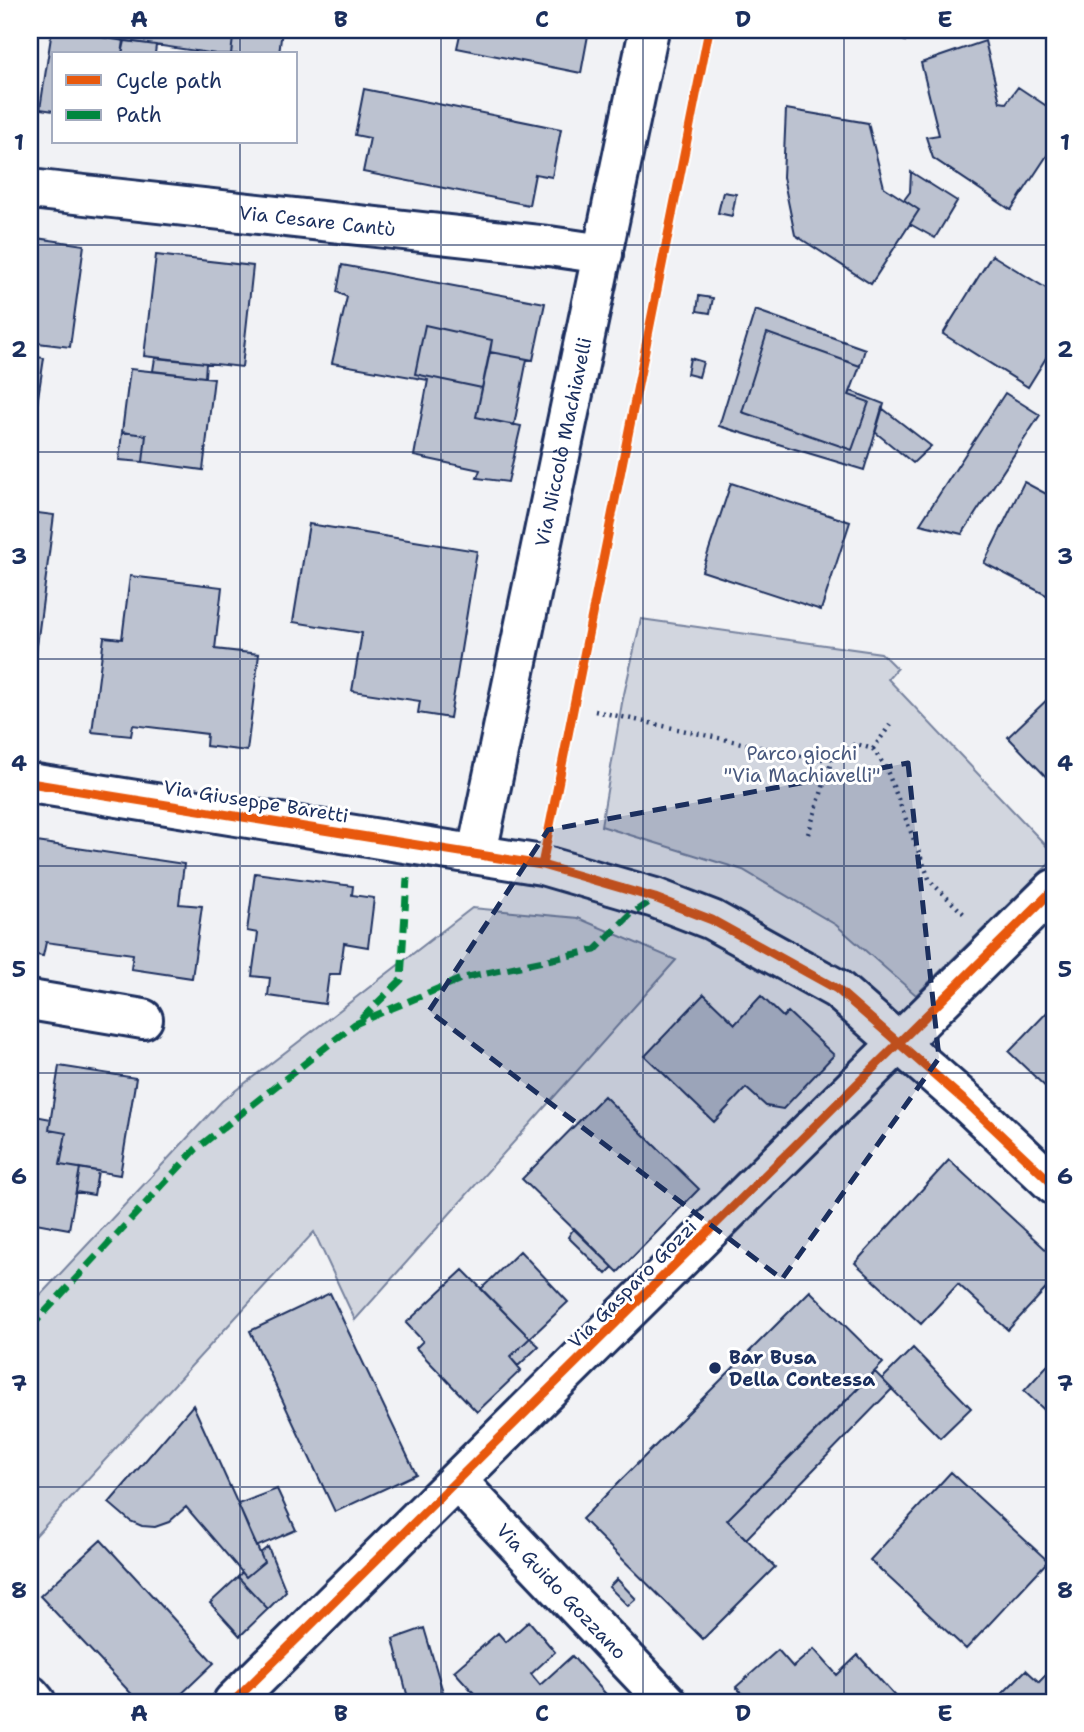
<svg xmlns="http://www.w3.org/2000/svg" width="1084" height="1732" font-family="'Shantell Sans',sans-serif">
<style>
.green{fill:#d2d6df;stroke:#76829e;stroke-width:2}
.building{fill:#bcc2d0;stroke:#1b2f5e;stroke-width:2}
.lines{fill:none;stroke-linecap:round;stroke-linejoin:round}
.minor-casing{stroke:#1b2f5e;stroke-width:44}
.path{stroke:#1b2f5e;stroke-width:4.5;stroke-dasharray:2 5;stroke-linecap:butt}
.minor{stroke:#fff;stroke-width:38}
.quiet{stroke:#00873e;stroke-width:7;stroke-dasharray:14 7;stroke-linecap:butt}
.cycleway-casing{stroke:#fff;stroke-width:13}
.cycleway{stroke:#e8590c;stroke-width:9}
.marked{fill:#1b2f5e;fill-opacity:0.2;stroke:#1b2f5e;stroke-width:5;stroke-dasharray:14 9;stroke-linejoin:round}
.grid{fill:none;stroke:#1b2f5e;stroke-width:2;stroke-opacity:0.55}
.poi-dot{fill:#1b2f5e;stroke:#fff;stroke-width:2.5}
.labels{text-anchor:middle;stroke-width:6;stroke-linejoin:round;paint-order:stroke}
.street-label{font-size:19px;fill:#1b2f5e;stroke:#fff}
.park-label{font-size:19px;fill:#49597e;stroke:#fff}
.poi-label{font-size:19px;font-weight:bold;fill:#1b2f5e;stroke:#fff;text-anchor:start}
.neatline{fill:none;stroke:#1b2f5e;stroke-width:2.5}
.grid-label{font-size:23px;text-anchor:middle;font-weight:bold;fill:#1b2f5e}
</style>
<rect width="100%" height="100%" fill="#f1f2f5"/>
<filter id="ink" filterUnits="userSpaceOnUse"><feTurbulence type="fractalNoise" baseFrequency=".0143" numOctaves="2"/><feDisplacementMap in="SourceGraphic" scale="14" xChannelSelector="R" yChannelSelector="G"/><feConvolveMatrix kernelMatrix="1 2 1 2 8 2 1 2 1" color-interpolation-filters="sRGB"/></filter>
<g filter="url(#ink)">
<path class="green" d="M641,619L881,653L897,669L888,679L1054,854V859L916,995L836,925L743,870L601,826L622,703Z
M472,908L578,918L676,960L355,1320L314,1232L30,1542V1306L222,1101Z"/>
<path class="building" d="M52,30H102L101,37L124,41L122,54H54V111L40,109Z
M102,30H234L231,54H216L101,37Z
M234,30H282L279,54H231Z
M461,30H589L581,73L457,48Z
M886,30H911L905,41Z
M125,41L156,45L155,54H122Z
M985,41L1000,102L1006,103L1018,87L1054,111V145L1011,210L933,158L926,137L939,135L921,63Z
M364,89L561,129L552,177L535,174L529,205L363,172L370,138L355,135Z
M786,109L868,123L884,187L919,210L871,284L795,235L783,177Z
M911,172L957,201L935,238L910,224L919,210L904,200L910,192Z
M723,192L736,194L732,216L718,213Z
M30,237L84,245L70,347L30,342Z
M156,255L253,266L242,367L144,356Z
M992,255L1054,293V345L1028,387L943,334Z
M342,265L545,303L533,360L490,352L492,340L425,325L415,374L482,388L476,417L521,426L508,482L477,478L480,470L414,456L428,380L332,363L347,297L337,292Z
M699,296L713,298L710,313L697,311Z
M755,310L865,349L860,366L767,333L742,412L852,450L869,402L849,395L851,391L884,404L864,470L719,426Z
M425,325L492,340L482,388L415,374Z
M767,333L860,366L849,395L869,402L852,450L742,412Z
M490,352L527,359L514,425L476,417Z
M30,356L44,358L30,450Z
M155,358L206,363L205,377L153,371Z
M690,358L703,362L699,377L687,374Z
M130,369L214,378L203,470L143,462L146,435L122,432Z
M1005,393L1040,415L962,534L920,524Z
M882,408L931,446L913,463L875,432Z
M122,432L146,435L143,462L119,460Z
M1024,482L1054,498V599L984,563Z
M731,483L850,522L821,610L702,571Z
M30,512L54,515L30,699Z
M309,524L477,551L450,718L418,713L420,701L352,691L362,633L293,622Z
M130,576L222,587L215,649L259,654L247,751L206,746L207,734L133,725L131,736L92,732L104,637L122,639Z
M1054,693V785L1008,737Z
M30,841L184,864L179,904L202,906L192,978L131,969L133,954L46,942L43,956L30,954Z
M255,873L353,886L352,895L374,898L368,947L344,943L340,974H329L325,1004L268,996L270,978L252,976L258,933L247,931Z
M704,994L735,1024L761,996L783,1017L788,1012L834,1055L783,1109L766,1106L746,1088L714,1122L645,1056Z
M1054,1005V1095L1009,1052Z
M59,1066L136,1078L120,1175L60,1165L66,1133L49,1130Z
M604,1096L699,1189L618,1272L522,1179Z
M30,1115L51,1119L49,1130L66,1133L60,1165L80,1168L69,1229L30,1222Z
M949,1160L1054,1257V1280L1008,1330L958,1284L921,1324L855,1263Z
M80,1168L98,1171L94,1195L76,1192Z
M574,1228L613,1267L606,1274L568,1237Z
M520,1251L568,1302L530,1338L481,1289Z
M463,1270L530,1338L510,1357L521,1370L477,1412L416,1348L423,1341L406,1323Z
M810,1291L883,1363L727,1520L775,1567L703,1639L582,1519Z
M330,1293L416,1474L335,1512L250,1331Z
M530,1338L539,1346L518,1366L510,1357Z
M913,1348L971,1408L940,1438L882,1379Z
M1054,1358V1419L1024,1391Z
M875,1372L892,1389L746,1539L727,1520Z
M193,1405L264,1562L246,1577L186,1507L169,1522L155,1527L142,1526L130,1521L109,1503Z
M951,1472L1048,1561L966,1649L870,1560Z
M277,1489L296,1530L256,1547L238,1504Z
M101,1540L214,1663L173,1702H139L40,1596Z
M268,1547L286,1591L268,1609L238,1577L242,1572L246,1577L264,1562L260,1553Z
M238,1577L268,1609L240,1636L210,1603Z
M617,1579L636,1599L628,1606L609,1587Z
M529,1621L555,1652L531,1674L540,1685L572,1656L613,1702H482L454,1671L498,1633L506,1642Z
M424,1628L446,1702H409L393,1639Z
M814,1649L837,1675L858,1655L900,1702H750L736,1687L778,1650L793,1667Z
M1054,1666V1702H994L1026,1670L1039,1682Z"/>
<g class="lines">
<defs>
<g id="minor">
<path id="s1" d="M30,189L549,246L603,254"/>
<path d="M30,783L542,865L655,898L712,920L837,989L966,1102L1054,1185"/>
<path id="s2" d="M477,853L649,30"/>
<path d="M30,1000L143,1019"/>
<path id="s3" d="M457,1481L667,1702"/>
<path d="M30,1695L36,1702"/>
<path d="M233,1702L1054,889"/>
</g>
</defs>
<use href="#minor" class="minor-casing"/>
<path class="path" d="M595,711L819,760L856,744L873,749L886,768L930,881L965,915
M873,749L890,725
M808,834L833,756"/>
<use href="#minor" class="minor"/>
<path class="quiet" d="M361,1019L401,980L407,878
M30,1328L196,1149L355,1024L463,978L595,950L630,915L655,898"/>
<defs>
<path id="cycleway" d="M30,783L542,865L655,898L712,920L837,989L966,1102L1054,1185
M542,865L709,30
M233,1702L1054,889"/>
</defs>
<use href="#cycleway" class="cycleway-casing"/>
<use href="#cycleway" class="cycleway"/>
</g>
</g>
<path class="marked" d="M908,763L939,1058L782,1279L429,1011L548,830Z"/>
<path class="grid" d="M240,30V54M441,30V1702M643,30V1702M844,30V1702M240,142V1702M30,245H1054M30,452H1054M30,659H1054M30,866H1054M30,1073H1054M30,1280H1054M30,1487H1054"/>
<circle class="poi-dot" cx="715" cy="1368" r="7"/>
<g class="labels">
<g class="street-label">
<text dy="7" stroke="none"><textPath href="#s1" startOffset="289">Via Cesare Cantù</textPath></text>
<text dy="7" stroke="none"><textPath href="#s2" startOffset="420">Via Niccolò Machiavelli</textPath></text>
<text transform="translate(256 801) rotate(9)" y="7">Via Giuseppe Baretti</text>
<text transform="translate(632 1284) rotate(-45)" y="7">Via Gasparo Gozzi</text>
<text dy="7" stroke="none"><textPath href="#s3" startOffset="152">Via Guido Gozzano</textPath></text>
</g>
<g class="park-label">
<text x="802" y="760">Parco giochi<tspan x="802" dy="22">"Via Machiavelli"</tspan></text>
</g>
<g class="poi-label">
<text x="729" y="1364">Bar Busa<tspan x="729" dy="22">Della Contessa</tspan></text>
</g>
</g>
<rect width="1084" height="1732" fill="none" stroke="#fff" stroke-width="77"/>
<rect x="52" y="52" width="245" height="91" fill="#ffffff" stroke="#a4acbf" stroke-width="2"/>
<rect x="66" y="75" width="35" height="10" fill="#e8590c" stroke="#a4acbf" stroke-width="2"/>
<text x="116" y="88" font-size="21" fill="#1b2f5e">Cycle path</text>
<rect x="66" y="110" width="35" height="10" fill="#00873e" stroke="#a4acbf" stroke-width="2"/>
<text x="116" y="122" font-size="21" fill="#1b2f5e">Path</text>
<rect x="38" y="38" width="1008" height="1656" class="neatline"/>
<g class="grid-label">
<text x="139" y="27">A</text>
<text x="341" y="27">B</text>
<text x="542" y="27">C</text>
<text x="743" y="27">D</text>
<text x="945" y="27">E</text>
<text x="19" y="150">1</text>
<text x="1065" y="150">1</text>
<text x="19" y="357">2</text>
<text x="1065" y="357">2</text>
<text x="19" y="564">3</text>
<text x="1065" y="564">3</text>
<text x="19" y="771">4</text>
<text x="1065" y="771">4</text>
<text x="19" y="977">5</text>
<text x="1065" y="977">5</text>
<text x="19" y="1184">6</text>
<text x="1065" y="1184">6</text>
<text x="19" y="1391">7</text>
<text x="1065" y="1391">7</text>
<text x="19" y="1598">8</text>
<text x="1065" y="1598">8</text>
<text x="139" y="1721">A</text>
<text x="341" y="1721">B</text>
<text x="542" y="1721">C</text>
<text x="743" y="1721">D</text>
<text x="945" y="1721">E</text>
</g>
</svg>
